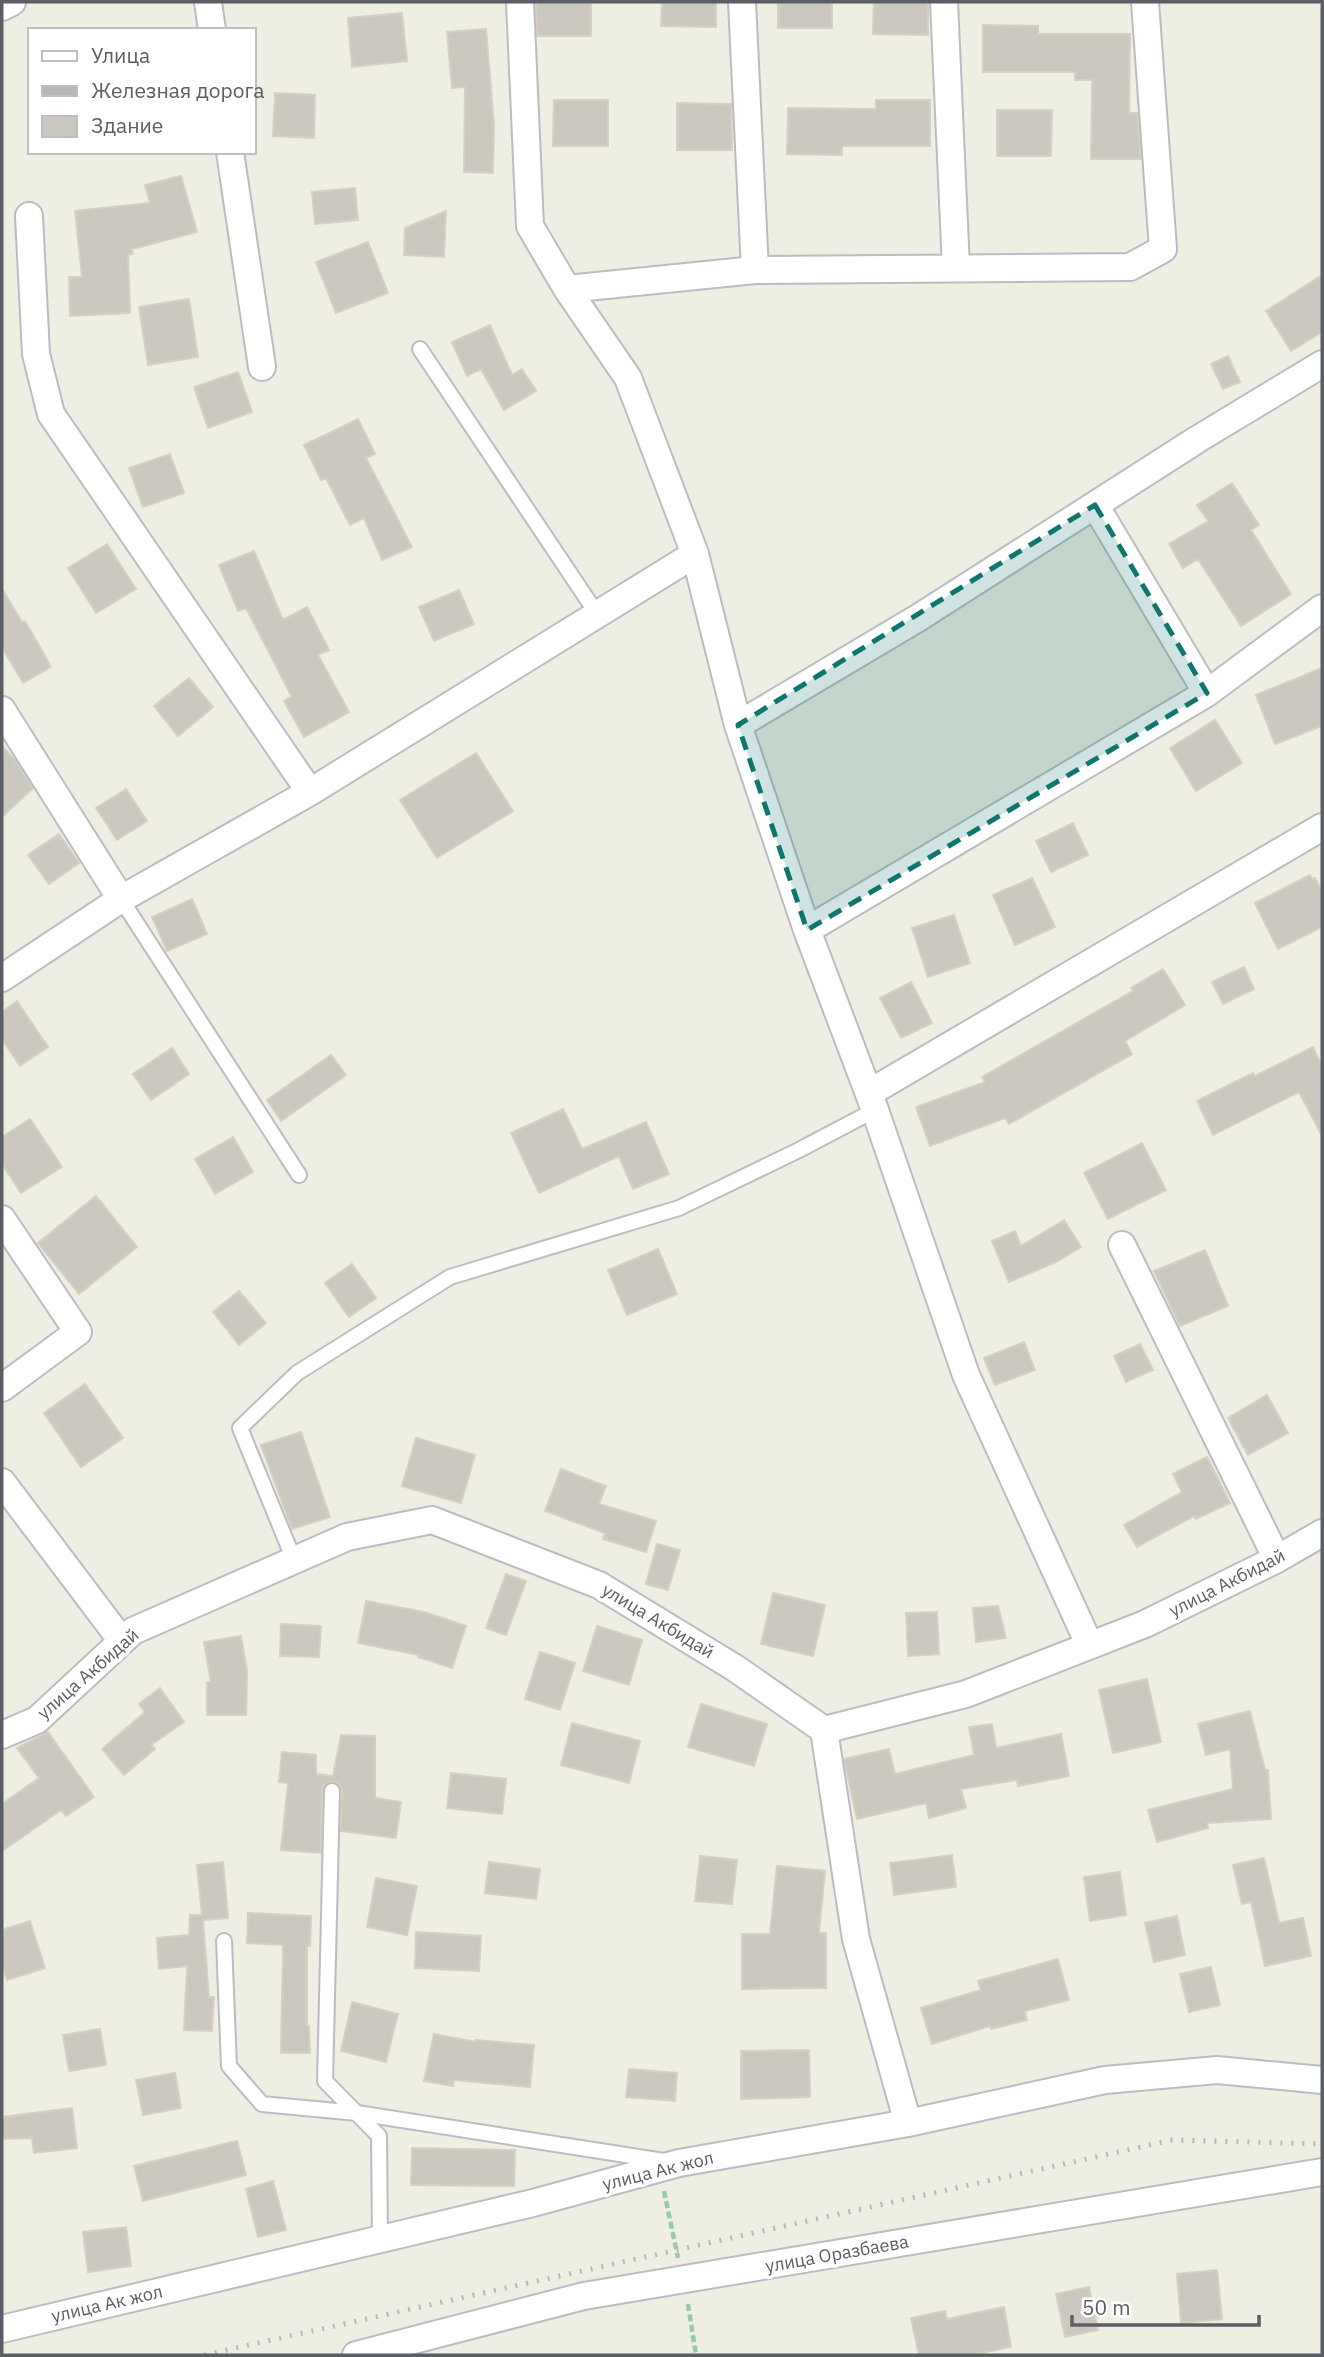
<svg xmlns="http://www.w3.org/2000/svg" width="1324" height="2357" font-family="'IBM Plex Sans',sans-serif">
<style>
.building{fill:#cbc8bf;stroke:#d5d1c0;stroke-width:2}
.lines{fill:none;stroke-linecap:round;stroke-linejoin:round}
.service-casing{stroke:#bbbcc3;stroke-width:18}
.minor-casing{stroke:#bbbcc3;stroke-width:30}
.path{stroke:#95cbab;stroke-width:4.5;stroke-dasharray:7 3.5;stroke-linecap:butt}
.service{stroke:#fff;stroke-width:14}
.minor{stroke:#fff;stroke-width:26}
.rail{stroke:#b7b7b8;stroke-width:5;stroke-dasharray:2 9;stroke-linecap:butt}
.marked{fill:#0f766e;fill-opacity:0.2;stroke:#0f766e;stroke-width:5;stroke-dasharray:14 9;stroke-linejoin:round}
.labels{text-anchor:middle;stroke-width:7;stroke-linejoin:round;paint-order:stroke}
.street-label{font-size:18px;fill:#5b5e65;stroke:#fff}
</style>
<rect width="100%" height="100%" fill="#efeee3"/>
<path class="building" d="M536,2H591V36H537Z
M662,2H716V27L661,26Z
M778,2H832V28H778Z
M874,2H928V35L873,34Z
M402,13L407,61L352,67L348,18Z
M983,25L1038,26V34H1130L1129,113H1137L1141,159H1091L1092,80H1075V72H983Z
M486,29L494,124L493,173L464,172L465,87L452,88L447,32Z
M275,93L315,95L314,138L273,136Z
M554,100H608V146H553Z
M876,100H930V146H842V155L787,154L788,108L876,109Z
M677,103L731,104L732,150H677Z
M997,110H1052L1051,156H997Z
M181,176L197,232L132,249L133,254L128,255L130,313L70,316L69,277H82L75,211L150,203L145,185Z
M355,188L358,220L315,224L312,192Z
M446,211L444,257L404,255L405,228Z
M368,242L388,293L336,313L316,262Z
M1322,275V332L1291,351L1266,311Z
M189,299L198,357L148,365L139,307Z
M490,325L512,375L522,369L536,391L504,410L481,369L467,376L452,342Z
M1228,356L1240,382L1223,389L1211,364Z
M238,372L252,412L208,428L194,387Z
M358,419L375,454L366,458L412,547L382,560L364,518L350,525L326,478L321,480L304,445Z
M170,454L184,493L143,507L129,468Z
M1232,483L1259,525L1251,530L1291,594L1241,626L1198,559L1183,568L1169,544L1208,521L1197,505Z
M107,544L136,589L96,613L68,568Z
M254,551L283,620L307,607L329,650L318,655L349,712L304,737L284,701L292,697L246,608L238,611L219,565Z
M2,589L22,622L25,621L51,667L23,683L2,647Z
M459,590L474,624L434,641L419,607Z
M1322,668V726L1275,744L1256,695Z
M189,678L213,707L178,736L154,706Z
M1215,720L1242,763L1196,791L1170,748Z
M2,746L15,760L33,788L2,817Z
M476,753L513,811L437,858L400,800Z
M126,789L147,821L117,840L96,808Z
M1073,823L1088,855L1051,872L1036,841Z
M59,834L79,863L49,884L28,855Z
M1310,875L1313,879L1315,878L1322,892V927L1278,949L1255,903Z
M1032,878L1055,927L1015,945L993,895Z
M192,899L207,934L167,951L152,917Z
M954,915L970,963L928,977L912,928Z
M1244,967L1254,989L1223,1004L1212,982Z
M1163,969L1185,1005L1125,1041L1132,1054L1009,1124L1005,1118L930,1146L916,1107L985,1082L982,1077L1133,991L1131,988Z
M911,982L932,1023L901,1038L880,998Z
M17,1001L48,1047L20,1066L2,1039V1012Z
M1313,1047L1322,1066V1136L1299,1092L1213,1135L1197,1101L1253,1073L1255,1076Z
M172,1048L189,1074L151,1100L133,1074Z
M331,1055L346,1075L281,1121L267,1100Z
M563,1109L582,1149L646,1122L669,1174L633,1189L619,1156L539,1193L511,1133Z
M30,1119L62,1167L21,1193L2,1164V1137Z
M233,1137L253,1172L215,1194L195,1159Z
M1142,1143L1166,1190L1108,1219L1084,1173Z
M96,1196L137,1247L79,1294L38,1243Z
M1064,1220L1081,1247L1056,1262L1009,1282L992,1241L1015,1231L1021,1246Z
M658,1249L677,1294L627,1315L608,1270Z
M1205,1250L1228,1306L1180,1326L1154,1271Z
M352,1264L376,1298L349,1317L325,1283Z
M239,1291L266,1323L239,1345L213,1312Z
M1024,1342L1035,1370L995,1385L984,1358Z
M1140,1344L1153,1370L1126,1382L1114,1356Z
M85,1384L123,1438L81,1467L44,1413Z
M1267,1395L1288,1433L1248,1455L1228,1418Z
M301,1432L330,1517L292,1529L261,1445Z
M416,1438L475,1455L461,1503L402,1486Z
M1207,1457L1230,1503L1196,1519L1194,1516L1137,1547L1124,1525L1182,1492L1173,1474Z
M561,1469L606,1486L599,1504L656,1521L646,1552L603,1539L605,1533L545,1511Z
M657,1544L680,1550L668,1590L646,1584Z
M506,1574L526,1581L506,1635L486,1628Z
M773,1593L825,1605L813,1656L761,1644Z
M366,1601L424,1612L466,1626L452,1668L418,1657L419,1655L358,1643Z
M998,1606L1006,1638L976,1642L973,1608Z
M937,1612L939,1654L908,1656L906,1613Z
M281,1624L321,1626L319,1657L280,1656Z
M597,1626L642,1640L629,1685L583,1671Z
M241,1636L247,1671L246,1715H207V1682H211L204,1642Z
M540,1652L575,1663L560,1710L525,1699Z
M1147,1679L1161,1742L1113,1753L1099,1690Z
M160,1688L184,1722L151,1745L155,1749L124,1775L102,1749L145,1712L139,1704Z
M701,1704L767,1724L754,1766L688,1747Z
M1250,1711L1265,1770H1268L1271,1819L1207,1823L1208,1828L1157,1842L1148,1810L1233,1789L1230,1749L1206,1755L1198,1724Z
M572,1723L640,1741L629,1783L561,1765Z
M992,1724L996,1748L1061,1734L1069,1776L1018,1786L1017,1780L961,1789L966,1808L929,1818L926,1803L857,1819L844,1759L889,1749L895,1774L974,1755L969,1727Z
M48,1732L94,1797L66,1816L61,1810L2,1851V1804L39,1778L17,1748Z
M341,1735L375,1736V1798L401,1802L396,1838L341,1831L342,1791L338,1783L332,1781L324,1785L322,1791L321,1853L281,1850L288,1783L279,1782L282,1752L316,1755V1774L333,1776Z
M451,1773L506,1779L502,1814L447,1808Z
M952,1855L956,1887L894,1895L890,1863Z
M700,1856L737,1860L732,1904L695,1901Z
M1264,1858L1279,1923L1303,1918L1311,1956L1265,1966L1251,1902L1242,1904L1233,1865Z
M223,1862L228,1918L203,1920L209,1997H214L212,2031L184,2030L187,1966L159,1969L157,1938L189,1935L190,1915H202L197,1865Z
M489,1862L540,1869L536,1899L485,1893Z
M777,1866L825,1871L819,1933H826V1988L742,1989V1934H770Z
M1120,1872L1126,1915L1090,1921L1084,1877Z
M376,1878L417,1886L407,1935L367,1927Z
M248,1913L311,1916L310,1946H307V2026H309L310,2053H281L283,1945L247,1943Z
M1177,1916L1185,1955L1154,1962L1145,1923Z
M30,1921L45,1968L7,1980L2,1965V1930Z
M416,1932L481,1936L479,1971L415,1968Z
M1058,1959L1069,2000L1025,2011L1027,2020L991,2029L990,2026L932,2044L921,2008L981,1990L978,1981Z
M1211,1967L1220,2005L1189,2012L1180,1974Z
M352,2002L398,2014L386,2062L341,2051Z
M100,2029L106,2065L69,2071L63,2035Z
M434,2034L476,2042V2040L534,2045L530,2087L454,2080L453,2086L424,2081Z
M809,2050L810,2097L741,2099V2051Z
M629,2069L677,2073L675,2101L626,2097Z
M175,2073L181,2108L143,2115L136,2080Z
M72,2108L77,2148L34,2153L32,2138L2,2139V2117Z
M237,2141L246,2175L143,2201L134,2166Z
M412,2148L515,2150L514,2186L411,2185Z
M273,2181L286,2230L258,2237L246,2189Z
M126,2227L131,2266L88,2272L83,2232Z
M1217,2270L1222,2319L1181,2323L1177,2274Z
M1089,2287L1098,2330L1065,2337L1056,2294Z
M1004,2307L1011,2347L970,2355H919L911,2318L945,2311L947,2319Z"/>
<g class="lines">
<defs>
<path id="service" d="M420,349L597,614
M121,899L299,1175
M294,1560L240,1428L297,1373L450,1277L679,1208L799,1150L875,1110
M332,1791L325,2081L379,2136L380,2240
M224,1941L229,2066L262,2104L357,2113L664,2161"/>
<path id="minor" d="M208,2L212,30
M520,2L530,226L567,289L628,378L695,554L738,725L807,930L875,1110L966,1375L1089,1644
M742,2L755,270
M944,2L956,268
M2,7L12,2
M230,152L262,367
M29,216L36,354L51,414L310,792
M567,289L755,270L1130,267L1163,249L1145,2
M1207,693L1095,505L1198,439L1322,364
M2,710L121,899
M738,725L918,618L1095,505
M807,930L1207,693L1322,608
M2,978L121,899L310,792L695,554
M869,1093L1322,827
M2,1219L78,1332L2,1388
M1122,1245L1277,1559
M2,1482L122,1641
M824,1730L856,1939L908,2123
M2,1735L37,1720L133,1631L347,1537L432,1520L599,1585L735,1668L824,1730L966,1694L1145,1624L1277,1559L1322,1533
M2,2329L533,2203L679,2163L908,2123L1105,2080L1217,2070L1322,2080
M356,2355L584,2296L1322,2172"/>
</defs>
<use href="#service" class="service-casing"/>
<use href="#minor" class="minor-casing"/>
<path class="path" d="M664,2191L678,2258
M688,2304L696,2355"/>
<use href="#service" class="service"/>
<use href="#minor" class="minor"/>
<path class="rail" d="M204,2355L1172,2140L1322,2144"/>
</g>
<path class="marked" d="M1095,505L1207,693L807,930L738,725Z"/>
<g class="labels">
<g class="street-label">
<text transform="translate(1227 1583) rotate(-27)" y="6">улица Акбидай</text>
<text transform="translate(658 1621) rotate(31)" y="6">улица Акбидай</text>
<text transform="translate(88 1674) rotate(-41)" y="6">улица Акбидай</text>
<text transform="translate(658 2171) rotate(-14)" y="6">улица Ак жол</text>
<text transform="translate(837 2254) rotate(-10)" y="6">улица Оразбаева</text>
<text transform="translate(107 2304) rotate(-13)" y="6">улица Ак жол</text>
</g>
</g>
<rect width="1324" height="2357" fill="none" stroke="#5b5e65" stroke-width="7"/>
<rect x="28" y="28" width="228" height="126" fill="#ffffff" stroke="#bdbfc1" stroke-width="2"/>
<rect x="42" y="51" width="35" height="10" fill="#ffffff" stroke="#bdbfc1" stroke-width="2"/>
<text x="91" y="63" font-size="21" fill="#5b5e65">Улица</text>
<rect x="42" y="86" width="35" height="10" fill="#b7b7b8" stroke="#bdbfc1" stroke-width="2"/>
<text x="91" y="98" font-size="21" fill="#5b5e65">Железная дорога</text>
<rect x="42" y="116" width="35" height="21" fill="#cbc8bf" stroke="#bdbfc1" stroke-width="2"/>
<text x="91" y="133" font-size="21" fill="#5b5e65">Здание</text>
<path d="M1072 2315v10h187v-10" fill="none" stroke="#5b5e65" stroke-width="3.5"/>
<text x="1082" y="2315" font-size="21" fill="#5b5e65" stroke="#ffffff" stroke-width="5" paint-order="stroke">50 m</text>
</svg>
